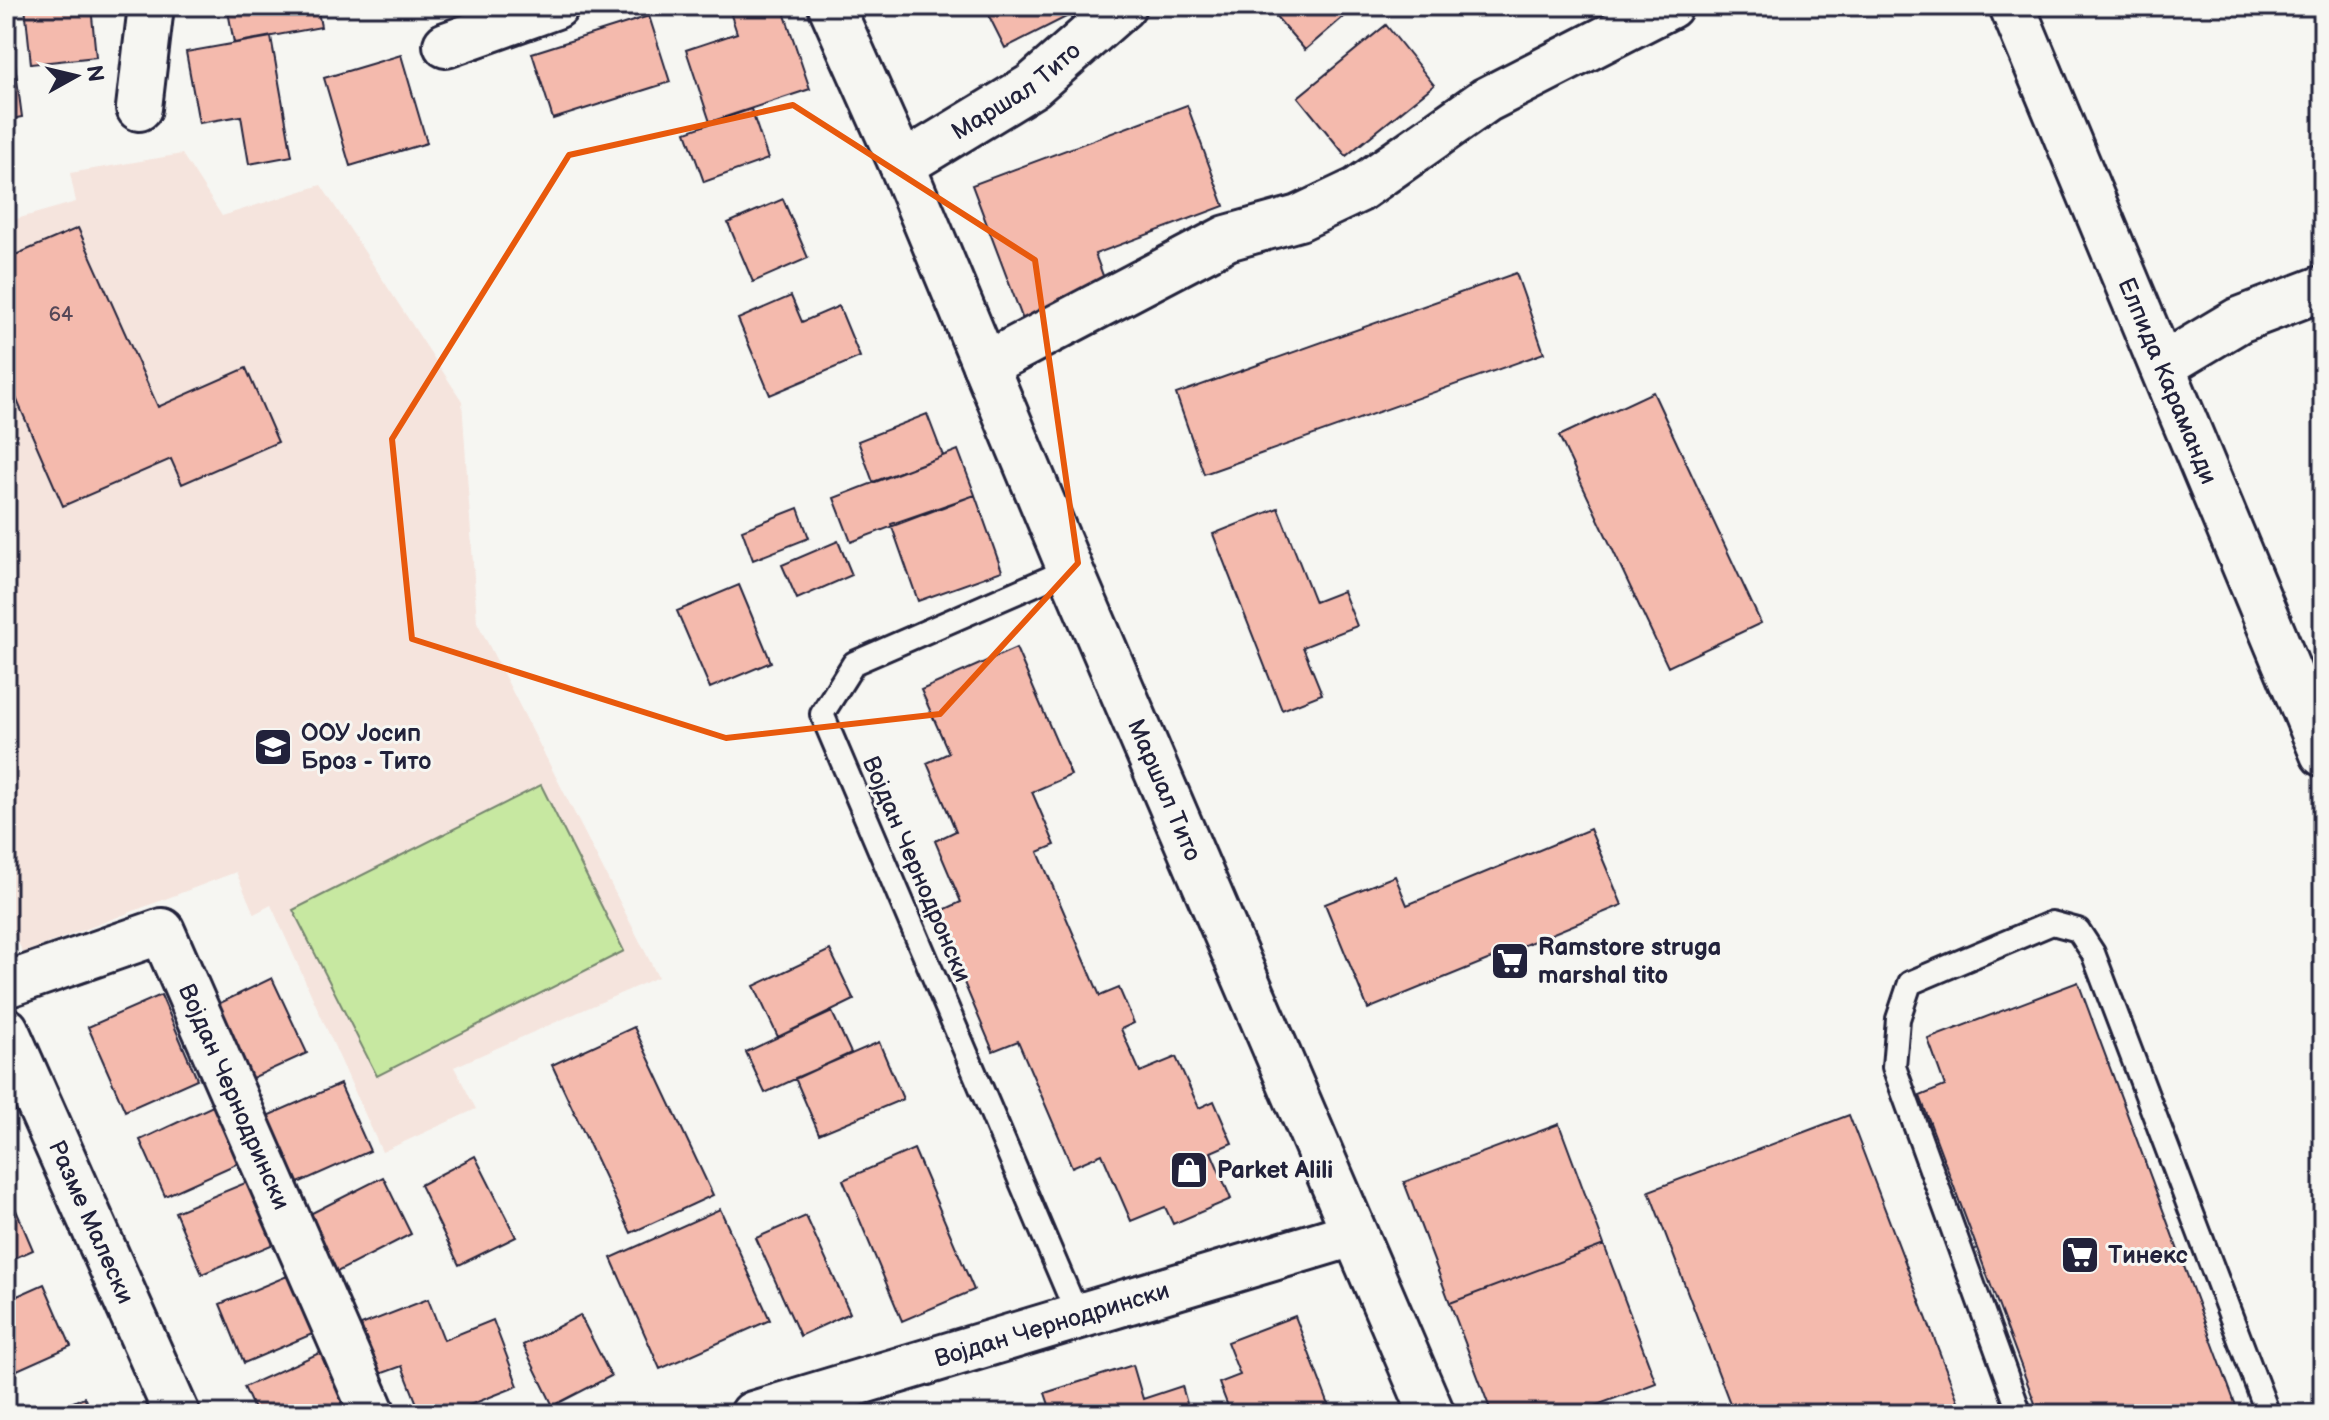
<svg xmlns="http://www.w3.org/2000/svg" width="2329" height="1420" font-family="'Balsamiq Sans',sans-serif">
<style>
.built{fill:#f5e4dd}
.green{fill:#c7e8a1;stroke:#74856e;stroke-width:2}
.building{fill:#f4baad;stroke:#22223b;stroke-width:2}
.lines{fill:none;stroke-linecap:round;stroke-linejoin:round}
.lane-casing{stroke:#22223b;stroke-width:28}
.street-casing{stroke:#22223b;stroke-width:50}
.secondary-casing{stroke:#22223b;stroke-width:50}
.lane{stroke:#f6f6f2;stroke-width:22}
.street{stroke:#f6f6f2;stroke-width:44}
.secondary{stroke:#f6f6f2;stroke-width:44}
.marked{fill:none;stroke:#e8590c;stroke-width:6;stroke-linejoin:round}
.labels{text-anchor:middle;stroke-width:6;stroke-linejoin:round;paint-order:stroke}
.number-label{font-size:20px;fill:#564858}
.street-label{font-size:24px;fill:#22223b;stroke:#f6f6f2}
.poi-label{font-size:24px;font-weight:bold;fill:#22223b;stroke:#f6f6f2;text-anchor:start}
</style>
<rect width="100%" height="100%" fill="#f6f6f2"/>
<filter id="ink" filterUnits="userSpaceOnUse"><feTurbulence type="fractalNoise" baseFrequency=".0125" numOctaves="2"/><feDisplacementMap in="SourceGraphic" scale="16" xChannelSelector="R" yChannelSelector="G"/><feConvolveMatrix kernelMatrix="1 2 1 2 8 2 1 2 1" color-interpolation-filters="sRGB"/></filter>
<g filter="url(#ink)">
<path class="built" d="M182,154L222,216L321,185L462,401L477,622L658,977L454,1067L476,1109L382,1152L271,905L254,914L236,872L23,953L6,916V222L76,202L70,173Z"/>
<path class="green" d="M541,785L624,951L377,1076L293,910Z"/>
<path class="building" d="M25,6H91L96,57L31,64Z
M227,6H317L321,27L234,43Z
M728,6H782L810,89L710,122L686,50L737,33Z
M984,6H1081L1082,9L1005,48Z
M1267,6H1356L1305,50Z
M649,16L670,82L553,119L532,53Z
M1386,25L1434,85L1346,156L1298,97Z
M11,34L22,117L6,120V35Z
M271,37L292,156L249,164L241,116L199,123L186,52Z
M401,55L427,143L350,166L324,78Z
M1187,105L1224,206L1095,254L1108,289L1023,320L972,185Z
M751,109L768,159L704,182L686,132Z
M783,199L808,258L753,282L728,223Z
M78,228L158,407L246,368L278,442L182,484L171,459L63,506L6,375V259Z
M1516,273L1544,353L1204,474L1176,394Z
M791,296L802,322L839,306L860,357L770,395L738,319Z
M1653,392L1761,623L1668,667L1559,436Z
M927,414L943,456L873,482L858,441Z
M958,450L975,495L851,542L834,498Z
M975,495L1002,571L918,601L891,524Z
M798,508L809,538L753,560L742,530Z
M1278,508L1315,602L1343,591L1357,626L1303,647L1322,694L1282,710L1213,534Z
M838,541L852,575L797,599L782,565Z
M739,585L771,662L710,688L677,611Z
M1016,648L1071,775L1032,792L1055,845L1038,852L1100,996L1119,988L1134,1023L1121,1029L1140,1072L1176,1057L1199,1108L1214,1101L1232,1143L1211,1152L1231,1199L1173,1224L1165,1207L1131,1221L1102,1154L1072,1167L1018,1041L993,1051L935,914L961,902L935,841L956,831L927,763L949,753L921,690Z
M1590,829L1622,905L1368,1009L1325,904L1395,876L1407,905Z
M830,950L854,1000L778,1037L754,986Z
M272,978L307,1053L248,1080L214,1006Z
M2078,982L2239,1414H2039L1920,1096L1945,1086L1928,1039Z
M161,995L197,1079L125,1111L88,1027Z
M832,1012L851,1053L765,1093L746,1052Z
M634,1027L713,1195L631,1233L552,1065Z
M879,1042L903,1099L819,1134L795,1078Z
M340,1084L370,1151L296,1184L267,1116Z
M217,1104L243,1161L165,1196L140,1140Z
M1849,1115L1963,1414H1734L1649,1191Z
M1559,1124L1604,1245L1450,1303L1404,1182Z
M914,1149L974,1290L902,1321L843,1180Z
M475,1156L516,1237L459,1265L420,1185Z
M383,1177L411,1234L337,1272L308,1215Z
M250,1181L276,1243L202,1274L175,1212Z
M10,1196L33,1250L6,1262V1197Z
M720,1209L770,1320L660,1369L611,1258Z
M806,1216L850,1313L800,1336L756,1238Z
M1604,1245L1656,1383L1573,1414H1492L1450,1303Z
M292,1274L317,1332L244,1363L220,1304Z
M44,1284L71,1346L6,1375V1301Z
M428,1299L444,1340L493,1320L518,1386L447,1414H421L402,1366L380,1374L361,1325Z
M580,1315L611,1376L553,1406L523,1345Z
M1295,1316L1330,1408L1314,1414H1231L1219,1383L1240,1375L1227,1342Z
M328,1349L353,1404L331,1414H256L244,1387Z
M1133,1365L1143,1399L1182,1386L1190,1414H1052L1045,1393Z
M84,1397L92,1414H47Z"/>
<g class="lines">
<defs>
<path id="lane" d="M1070,569L854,663L822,714L1078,1316
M2020,1414L1894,1067L1898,1019L1910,983L2052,923L2078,930L2093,953L2268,1414"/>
<g id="street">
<path id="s1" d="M2012,6L2323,754"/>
<path d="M446,45L556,6"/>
<path d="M139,108L151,6"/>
<path id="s2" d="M902,165L1032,86L1123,6"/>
<path d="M985,365L1227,238L1299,218L1358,190L1486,100L1670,6"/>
<path d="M2162,366L2239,320L2323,288"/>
<path id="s3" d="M6,985L162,931L373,1414"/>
<path id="s4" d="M6,1030L177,1414"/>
<path id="s5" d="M753,1414L1353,1234"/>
</g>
<g id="secondary">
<path id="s6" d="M831,6L902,165L1070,569L1432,1414"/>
</g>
</defs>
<use href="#lane" class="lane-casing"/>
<use href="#street" class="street-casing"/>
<use href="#secondary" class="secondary-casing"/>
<use href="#lane" class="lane"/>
<use href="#street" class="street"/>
<use href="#secondary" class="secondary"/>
</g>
</g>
<path class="marked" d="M793,105L1035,260L1078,563L940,714L726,738L412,639L392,439L569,155Z"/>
<defs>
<symbol id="school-square" viewBox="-11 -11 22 22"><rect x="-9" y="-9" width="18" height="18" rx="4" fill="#22223b" stroke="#f6f6f2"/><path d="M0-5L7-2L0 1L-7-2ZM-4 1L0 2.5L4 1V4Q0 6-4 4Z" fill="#fff"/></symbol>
<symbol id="supermarket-square" viewBox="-11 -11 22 22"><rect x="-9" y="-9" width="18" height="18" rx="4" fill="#22223b" stroke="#f6f6f2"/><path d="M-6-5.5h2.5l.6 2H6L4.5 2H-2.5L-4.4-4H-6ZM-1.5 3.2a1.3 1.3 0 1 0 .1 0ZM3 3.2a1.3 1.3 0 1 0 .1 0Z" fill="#fff"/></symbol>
<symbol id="shop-square" viewBox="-11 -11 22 22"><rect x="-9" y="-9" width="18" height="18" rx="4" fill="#22223b" stroke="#f6f6f2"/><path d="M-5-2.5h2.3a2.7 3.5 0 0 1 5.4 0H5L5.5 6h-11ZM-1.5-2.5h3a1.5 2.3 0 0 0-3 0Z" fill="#fff"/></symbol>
</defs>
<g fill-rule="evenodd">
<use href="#school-square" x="251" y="725" width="44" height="44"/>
<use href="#supermarket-square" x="1488" y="939" width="44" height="44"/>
<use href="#shop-square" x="1167" y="1148" width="44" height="44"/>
<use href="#supermarket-square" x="2058" y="1233" width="44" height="44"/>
</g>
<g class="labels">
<g class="number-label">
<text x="61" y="321">64</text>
</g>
<g class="street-label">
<text dy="8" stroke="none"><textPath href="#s2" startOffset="136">Маршал Тито</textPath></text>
<text dy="8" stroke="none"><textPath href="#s1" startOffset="406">Елпида Караманди</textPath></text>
<text dy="8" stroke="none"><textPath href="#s6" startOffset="852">Маршал Тито</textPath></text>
<text transform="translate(917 869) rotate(67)" y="8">Војдан Чернодронски</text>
<text dy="8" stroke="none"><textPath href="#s3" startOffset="346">Војдан Чернодрински</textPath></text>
<text dy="8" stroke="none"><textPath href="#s4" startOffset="210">Разме Малески</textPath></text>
<text dy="8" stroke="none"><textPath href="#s5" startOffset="312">Војдан Чернодрински</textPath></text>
</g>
<g class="poi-label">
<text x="301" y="741">ООУ Јосип<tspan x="301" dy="28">Броз - Тито</tspan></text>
<text x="1538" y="955">Ramstore struga<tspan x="1538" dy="28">marshal tito</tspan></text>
<text x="1217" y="1178">Parket Alili</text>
<text x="2108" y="1263">Тинекс</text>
</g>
</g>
<rect width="2329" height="1420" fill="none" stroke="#f6f6f2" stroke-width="32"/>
<rect x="16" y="16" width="2297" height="1388" fill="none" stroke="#22223b" stroke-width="3" filter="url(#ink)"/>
<g transform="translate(76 76) rotate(82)" stroke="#f6f6f2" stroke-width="6" paint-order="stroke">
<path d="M0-6L14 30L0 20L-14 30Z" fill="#22223b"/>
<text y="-12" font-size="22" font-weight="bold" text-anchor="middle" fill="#22223b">N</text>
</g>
</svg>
